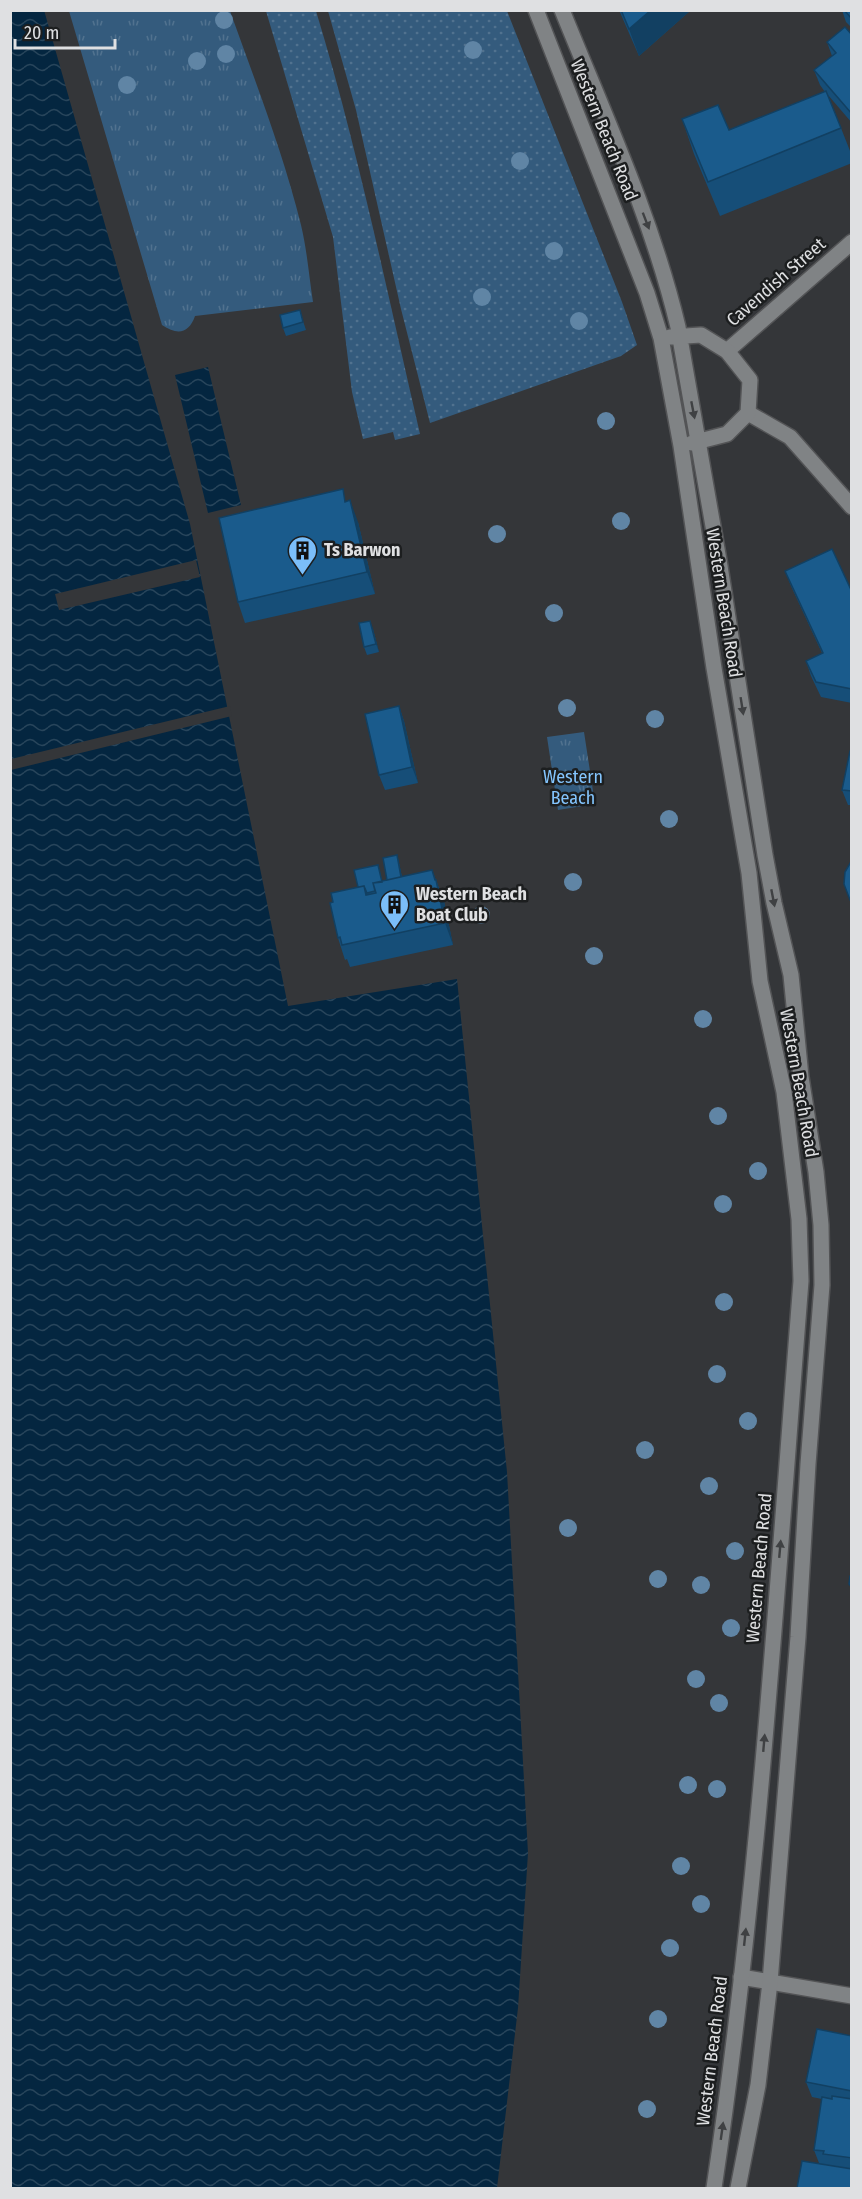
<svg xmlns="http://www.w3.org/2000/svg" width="862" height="2199" font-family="'Fira Sans Condensed',sans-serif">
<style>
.grass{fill:url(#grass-dots)}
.park{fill:url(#park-tufts)}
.water{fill:url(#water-waves)}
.pier{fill:#343639}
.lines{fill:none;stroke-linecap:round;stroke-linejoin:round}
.minor-casing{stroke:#535456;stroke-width:18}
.tertiary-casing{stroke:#535456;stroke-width:18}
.minor{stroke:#808385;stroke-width:15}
.tertiary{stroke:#808385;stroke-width:15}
.tree{fill:#6085a5}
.wall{fill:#164e78}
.shaded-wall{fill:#124062}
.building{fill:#1a5b8c;stroke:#124062;stroke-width:1.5}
.oneway{fill:#3f4143}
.labels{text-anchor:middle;stroke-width:5;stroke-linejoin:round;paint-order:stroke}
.street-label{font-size:18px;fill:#dfe0e2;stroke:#1c1e1f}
.poi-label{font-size:18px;font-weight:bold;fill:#dfe0e2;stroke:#1c1e1f;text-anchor:start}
.park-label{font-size:18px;fill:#84c5fe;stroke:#1c1e1f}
</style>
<defs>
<pattern id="grass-dots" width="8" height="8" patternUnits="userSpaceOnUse" patternTransform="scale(1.5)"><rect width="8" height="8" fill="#345b7d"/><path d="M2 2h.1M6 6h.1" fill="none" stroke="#51728f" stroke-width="1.8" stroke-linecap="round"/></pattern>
<pattern id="park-tufts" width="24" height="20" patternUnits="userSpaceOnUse" patternTransform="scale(1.5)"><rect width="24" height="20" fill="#345b7d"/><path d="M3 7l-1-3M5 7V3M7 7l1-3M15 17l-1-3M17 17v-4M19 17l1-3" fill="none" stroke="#51728f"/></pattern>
<pattern id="water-waves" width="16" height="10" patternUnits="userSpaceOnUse" patternTransform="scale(1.5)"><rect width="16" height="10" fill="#042640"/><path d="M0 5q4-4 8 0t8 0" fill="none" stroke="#28455b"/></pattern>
</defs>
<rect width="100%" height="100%" fill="#343639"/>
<path class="grass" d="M266,11H316C358,149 387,292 420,434L395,440L393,432L363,439L352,392L333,237Z
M328,11H507L622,302L637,345L621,356L430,423L401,309L356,110Z"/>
<path class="park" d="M69,11H230C255,81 283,152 301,225C307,250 309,276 313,302L195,316C189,333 178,336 162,325Z
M584,732L595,804L558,810L547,737Z"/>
<path class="water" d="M44,10L190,524L288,1006L457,979L507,1472L528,1853L518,2008L497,2188H11L10,11Z
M208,367L241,505L208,513L175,375Z"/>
<path class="pier" d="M196,560L200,577L59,610L55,594Z
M230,706L232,716L11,770V759Z"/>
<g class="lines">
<defs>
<path id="minor" d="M727,351L852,242
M748,413L790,437L852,507
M741,1977L852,1996"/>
<path id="tertiary" d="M536,10L647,293L661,338L681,446L714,668L749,873L760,981L784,1092L799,1219L801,1281C777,1584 759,1888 714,2188
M562,10C604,114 652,218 678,327L720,566L765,855L774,903L791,975L801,1077L816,1172L821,1225L822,1285L808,1464L798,1637L770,1982L758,2085L738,2188
M670,337L701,335L727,351L750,380L748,413L727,434L692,443"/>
</defs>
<use href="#minor" class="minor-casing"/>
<use href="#tertiary" class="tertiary-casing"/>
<use href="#minor" class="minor"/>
<use href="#tertiary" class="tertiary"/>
</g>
<g class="tree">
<circle cx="224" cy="20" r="9"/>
<circle cx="473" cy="50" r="9"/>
<circle cx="226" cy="54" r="9"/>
<circle cx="197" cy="61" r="9"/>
<circle cx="127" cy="85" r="9"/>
<circle cx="520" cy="161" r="9"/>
<circle cx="554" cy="251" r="9"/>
<circle cx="482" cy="297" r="9"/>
<circle cx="579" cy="321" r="9"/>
<circle cx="606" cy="421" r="9"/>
<circle cx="621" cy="521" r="9"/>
<circle cx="497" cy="534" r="9"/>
<circle cx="554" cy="613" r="9"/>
<circle cx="567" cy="708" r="9"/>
<circle cx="655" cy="719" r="9"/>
<circle cx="669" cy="819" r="9"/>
<circle cx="573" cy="882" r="9"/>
<circle cx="481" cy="915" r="9"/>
<circle cx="594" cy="956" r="9"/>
<circle cx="703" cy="1019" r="9"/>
<circle cx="718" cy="1116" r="9"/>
<circle cx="758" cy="1171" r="9"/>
<circle cx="723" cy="1204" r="9"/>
<circle cx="724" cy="1302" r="9"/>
<circle cx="717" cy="1374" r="9"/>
<circle cx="748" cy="1421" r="9"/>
<circle cx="645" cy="1450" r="9"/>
<circle cx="709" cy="1486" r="9"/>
<circle cx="568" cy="1528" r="9"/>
<circle cx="735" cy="1551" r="9"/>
<circle cx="658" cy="1579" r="9"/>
<circle cx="701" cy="1585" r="9"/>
<circle cx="731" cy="1628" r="9"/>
<circle cx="696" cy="1679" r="9"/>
<circle cx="719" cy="1703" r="9"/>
<circle cx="688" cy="1785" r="9"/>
<circle cx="717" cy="1789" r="9"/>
<circle cx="681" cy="1866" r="9"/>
<circle cx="701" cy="1904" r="9"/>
<circle cx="670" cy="1948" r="9"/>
<circle cx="658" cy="2019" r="9"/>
<circle cx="647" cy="2109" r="9"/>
</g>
<path class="wall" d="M619,10H691L639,56Z
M842,10H852V28L846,22Z
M852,35V123L828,95L852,156V163L720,216L694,154L682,119L729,130L825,92L820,85L814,70L832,56L827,42Z
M302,318L306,330L286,336L283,328Z
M358,522L375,594L245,623L238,602Z
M785,571L852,592V703L821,697L811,676L806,661L822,653L791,586Z
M373,629L379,652L367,655L364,647Z
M399,706L404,721L418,783L385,790L379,775Z
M852,751V805H848L842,790Z
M397,855L399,863L402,877L432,870L444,901L453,945L350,967L347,959L345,960L338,938L333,902L358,888L378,865L382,881L387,880Z
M852,2036V2188L819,2163L814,2150L822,2099L812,2097L806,2082Z"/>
<path class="shaded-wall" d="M651,10H691L639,56L629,29Z
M350,500L358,522L375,594L367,572Z
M370,621L373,629L379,652L376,644Z
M399,706L404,721L418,783L412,767Z
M397,855L399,863L405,892L402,885Z
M432,870L444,901L453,945L445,923Z"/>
<path class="building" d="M621,10H651L629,29Z
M844,10H852V19Z
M845,27L852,35V114L814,70L836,53L827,42Z
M826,91L841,128L708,182L682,119L718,105L729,130Z
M300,310L303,322L283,328L280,315Z
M343,489L345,502L350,500L367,572L238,602L219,518Z
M832,549L852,592V689L816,682L806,661L823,653L785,571Z
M370,621L376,644L364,647L359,623Z
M399,706L412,767L379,775L365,714Z
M850,751H852V791L842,790Z
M397,855L401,877L387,880L383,858Z
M852,860V900H850L844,884L845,872Z
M378,865L382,882L373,883L375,891L367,893L364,886L358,887L354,870Z
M432,870L435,880H436L445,923L342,945L340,937L338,938L330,903L333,902L331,893L364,886L366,895L376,893L373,883Z
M852,1575V1588L849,1584L850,1576Z
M817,2029L852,2036V2091L806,2082Z
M832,2096L852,2099V2158L823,2154L824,2151L814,2150L822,2097L832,2099Z
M802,2161L852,2169V2188H797Z"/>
<defs><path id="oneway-solid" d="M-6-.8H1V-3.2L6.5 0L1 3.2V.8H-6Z" transform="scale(1.5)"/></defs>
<g class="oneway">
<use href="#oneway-solid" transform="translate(646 221) rotate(69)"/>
<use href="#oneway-solid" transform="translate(693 410) rotate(79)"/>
<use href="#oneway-solid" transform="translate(742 706) rotate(81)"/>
<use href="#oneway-solid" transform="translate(773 898) rotate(79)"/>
<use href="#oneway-solid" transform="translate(780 1549) rotate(-85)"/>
<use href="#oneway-solid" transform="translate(764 1743) rotate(-85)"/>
<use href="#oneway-solid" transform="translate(745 1937) rotate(-84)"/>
<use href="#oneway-solid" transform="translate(722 2131) rotate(-82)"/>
</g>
<defs>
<symbol id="building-pin" viewBox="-11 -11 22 30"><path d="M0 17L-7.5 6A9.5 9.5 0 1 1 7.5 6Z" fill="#7bbef9" stroke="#1c1e1f"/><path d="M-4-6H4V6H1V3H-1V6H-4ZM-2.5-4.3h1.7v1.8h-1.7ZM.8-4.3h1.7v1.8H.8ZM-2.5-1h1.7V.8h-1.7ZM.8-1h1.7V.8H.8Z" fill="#111"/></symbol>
</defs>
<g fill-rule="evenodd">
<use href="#building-pin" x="286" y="534" width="33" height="45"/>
<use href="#building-pin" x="378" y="888" width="33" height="45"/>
</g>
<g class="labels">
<g class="street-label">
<text transform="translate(604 130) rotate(68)" y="6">Western Beach Road</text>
<text transform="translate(776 282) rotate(-41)" y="6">Cavendish Street</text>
<text transform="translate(724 603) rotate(81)" y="6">Western Beach Road</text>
<text transform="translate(799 1083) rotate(80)" y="6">Western Beach Road</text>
<text transform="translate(759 1568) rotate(-85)" y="6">Western Beach Road</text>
<text transform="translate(712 2051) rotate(-83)" y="6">Western Beach Road</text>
</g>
<g class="poi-label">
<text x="324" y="556">Ts Barwon</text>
<text x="416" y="900">Western Beach<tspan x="416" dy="21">Boat Club</tspan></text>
</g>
<g class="park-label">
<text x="573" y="783">Western<tspan x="573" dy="21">Beach</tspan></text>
</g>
</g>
<rect width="862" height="2199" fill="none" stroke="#dfe0e2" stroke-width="24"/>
<path d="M15 39v9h100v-9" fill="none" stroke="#dfe0e2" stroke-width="3"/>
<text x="24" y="39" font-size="18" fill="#dfe0e2" stroke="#1c1e1f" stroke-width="4.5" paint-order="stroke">20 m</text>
</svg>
